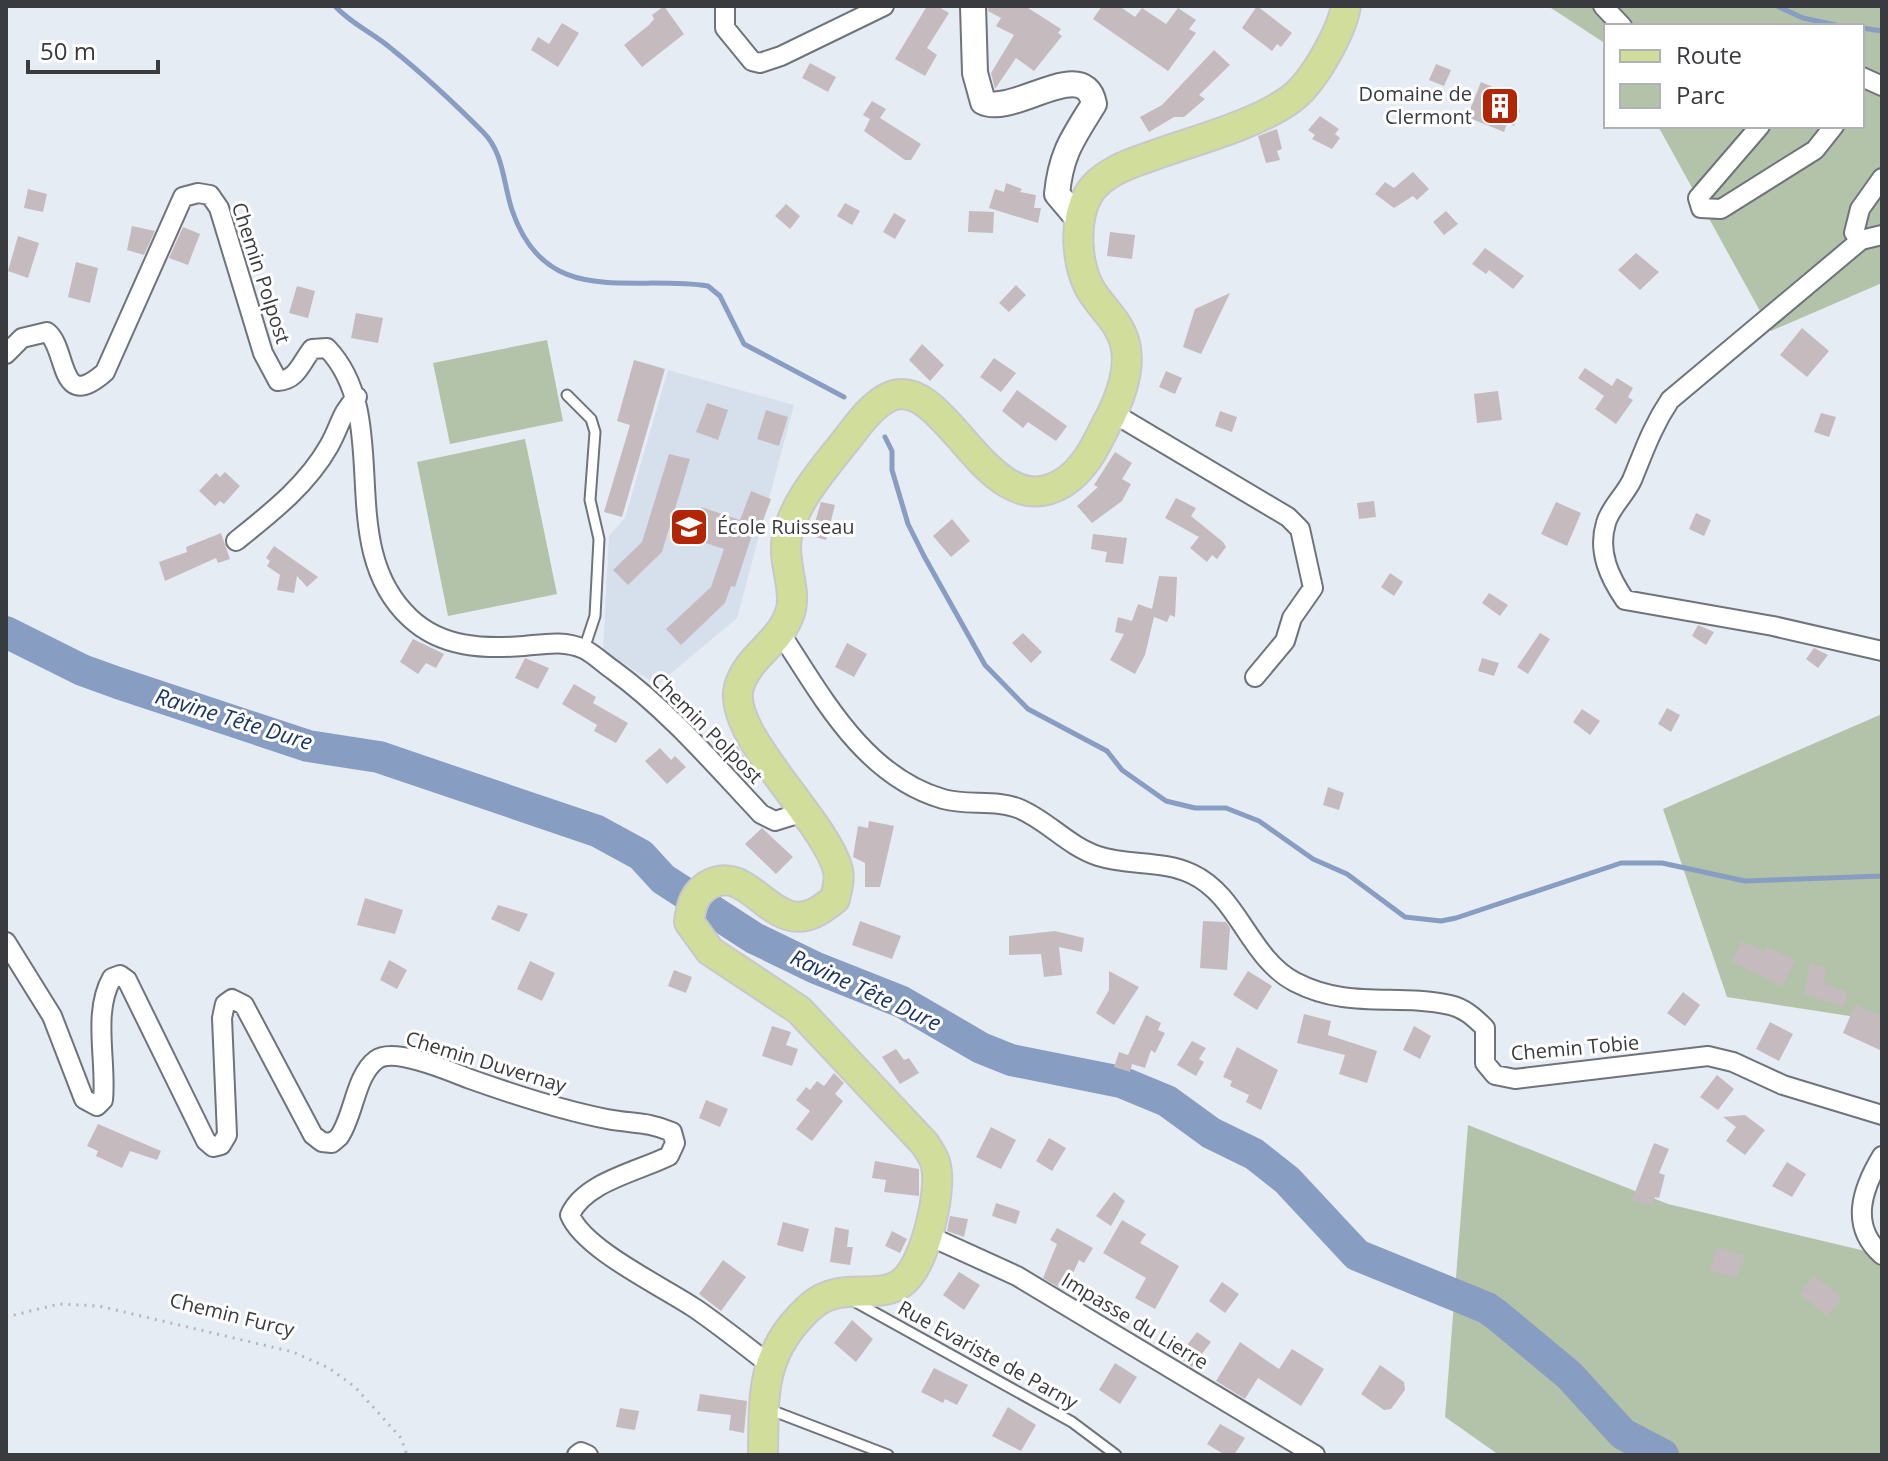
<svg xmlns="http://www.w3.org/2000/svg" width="1888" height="1461" font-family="'Open Sans',sans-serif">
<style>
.built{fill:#d5e0ec}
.green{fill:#b3c3aa}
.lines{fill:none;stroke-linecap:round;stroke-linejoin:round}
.stream{stroke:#889dc2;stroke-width:5}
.river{stroke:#889dc2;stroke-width:32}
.building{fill:#c5bbbf}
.lane-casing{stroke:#6e747a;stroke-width:13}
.street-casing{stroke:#6e747a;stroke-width:22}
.secondary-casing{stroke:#6e747a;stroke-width:28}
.primary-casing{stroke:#c8c8c9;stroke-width:32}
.path{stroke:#b2b7bc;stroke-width:3;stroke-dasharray:2 6;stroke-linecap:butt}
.lane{stroke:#fff;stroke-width:9}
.street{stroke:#fff;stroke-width:18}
.secondary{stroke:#fff;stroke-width:24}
.primary{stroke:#d1de9b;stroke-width:28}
.labels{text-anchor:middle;stroke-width:6;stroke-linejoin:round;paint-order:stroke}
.poi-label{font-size:20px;fill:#393b3e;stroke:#fff;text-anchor:end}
.street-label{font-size:20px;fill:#393b3e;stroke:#fff}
.water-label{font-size:22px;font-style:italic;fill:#1b3565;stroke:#fff}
</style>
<rect width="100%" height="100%" fill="#e6ecf3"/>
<path class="built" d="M668,370L794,405L737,618L657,685L603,650L609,536L625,518Z"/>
<path class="green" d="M1548,6H1882V283L1771,331L1658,126H1862V26H1606V44Z
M547,340L563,421L450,444L433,363Z
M525,439L557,594L448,616L417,462Z
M1882,714V1021L1727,997L1663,809Z
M1468,1125L1668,1204L1882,1255V1455H1499L1445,1417Z"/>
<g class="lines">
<path class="stream" d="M335,6C351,24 375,34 393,50C424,75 455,104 483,132C504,153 503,183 512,210C546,310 629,274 708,286L720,296L744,344L844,397
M1777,6L1803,18L1840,26
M1862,28L1882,31
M885,437L892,451V470L908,524L924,556L985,665L1028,709L1107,751L1122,770L1166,801L1195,808H1226L1259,821L1313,859L1347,874L1405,917L1441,921L1456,918L1621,863H1662L1745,881L1882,876"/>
<path class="river" d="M6,632L82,670L118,683L308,746L379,757L597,831L641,855L663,879L754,938L816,968L902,1002L981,1048L1011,1060L1121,1082L1167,1101L1211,1133L1254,1154L1287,1180L1357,1255L1487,1308L1498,1316L1569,1375L1623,1434L1663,1455"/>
</g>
<path class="building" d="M664,6L684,34L642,67L624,45L649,25L654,19L652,15Z
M927,6H937L949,13L927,48L937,55L925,76L895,59Z
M988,6H1025L1061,29L1058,33L1062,36L1034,71L1016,58L995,89L991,73L1014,35L996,26L1001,18L988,11Z
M1102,6H1119L1135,17L1142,8L1166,24L1178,8L1196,20L1189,29L1196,33L1168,71L1093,19Z
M1257,6L1292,33L1281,47L1277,44L1272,51L1242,28Z
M562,23L579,33L558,67L531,50L538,37L549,44Z
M1214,50L1230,65L1199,95L1205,99L1184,117H1174L1149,132L1140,117L1162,105Z
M810,63L836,77L828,92L802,78Z
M1436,64L1451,70L1444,86L1429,80Z
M1481,82L1518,98L1514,108L1520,110L1514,126L1507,123L1504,132L1467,117Z
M872,101L886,109L880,118L921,144L911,160H905L864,131L870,119L863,115Z
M1320,116L1339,129L1335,134L1340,138L1332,149L1312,139L1315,135L1308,130Z
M1277,129L1282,149L1277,151L1280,160L1266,163L1258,136Z
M1413,172L1429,189L1417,200L1413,196L1394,208L1375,194L1385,182L1394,188Z
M1006,183L1022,189L1020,192L1036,195L1034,208H1041L1038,223L989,208L995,189L1004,192Z
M28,189L47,194L43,212L24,208Z
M845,203L860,211L852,225L837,216Z
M786,204L800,216L790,229L775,216Z
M969,211L994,212L993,233L968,232Z
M1446,211L1458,224L1444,235L1433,222Z
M894,213L906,220L895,239L883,232Z
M132,226L155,231L144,255L127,250Z
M183,227L200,234L188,265L169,258Z
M1110,232L1135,235L1132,259L1107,256Z
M18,236L39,243L28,278L8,271Z
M1485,248L1524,276L1513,289L1489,270L1486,274L1472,264Z
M1636,253L1659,272L1640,290L1618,270Z
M76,262L98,268L90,303L68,297Z
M1016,285L1026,295L1009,312L999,303Z
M297,286L315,291L308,318L289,313Z
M1230,293L1201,354L1183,347L1195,309Z
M356,313L383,318L378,343L351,338Z
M1802,328L1829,351L1807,377L1780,355Z
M922,344L944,365L930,381L909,360Z
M994,358L1016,373L1001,392L980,377Z
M634,360L665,369L622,517L604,512L630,425L617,421Z
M1585,368L1612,386L1617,378L1633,388L1628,397L1633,400L1616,424L1595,409L1604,396L1578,378Z
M1166,371L1182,378L1175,394L1159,387Z
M1017,390L1067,426L1056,441L1028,422L1023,428L1002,411Z
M1498,391L1502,420L1477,423L1474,394Z
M707,403L728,410L718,440L696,432Z
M766,410L788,417L779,446L757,439Z
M1220,411L1237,417L1232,432L1215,426Z
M1821,413L1836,417L1829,437L1814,432Z
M1115,452L1132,463L1122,479L1131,484L1122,501L1092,523L1077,506L1098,487L1094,485Z
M669,454L690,459L662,552L628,585L613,570L642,542Z
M225,472L240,486L224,504L220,501L215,506L199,491L216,473L220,477Z
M751,491L771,499L758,534L753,532L735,587L731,586L725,603L681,645L666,629L711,587L724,549L690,538L701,507L740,520Z
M1176,498L1196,508L1191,516L1223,542L1226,547L1217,559L1212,555L1207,562L1190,548L1199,537L1165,518Z
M1374,501L1376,517L1359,519L1357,503Z
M821,502L835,505L826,540L811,536Z
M1556,502L1581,513L1567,546L1541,534Z
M1696,513L1711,520L1704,536L1689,529Z
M952,519L970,541L951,557L933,536Z
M221,533L230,559L218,563L216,558L165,581L159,562L187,552L186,547Z
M1093,534L1127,538L1123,564L1105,562L1107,552L1091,549Z
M274,546L284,553L318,577L307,587L297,576L294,593L277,590L280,575L267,566L270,561L266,558Z
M1390,573L1403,582L1394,596L1381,587Z
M1159,576L1177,577L1175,617L1170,615L1167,622L1154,617L1145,655L1135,674L1110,660L1124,634L1115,632L1118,617L1132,621L1138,604L1152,609Z
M1489,593L1508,605L1500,616L1482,603Z
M1698,625L1714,632L1706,645L1692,636Z
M1023,633L1042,652L1031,663L1012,643Z
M1540,633L1550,639L1528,674L1517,667Z
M413,639L444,654L436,668L426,663L418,674L400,662Z
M847,643L867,654L854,677L835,667Z
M1814,648L1828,655L1818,668L1806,659Z
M525,658L549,668L538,689L515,678Z
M1482,658L1499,663L1494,676L1478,671Z
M574,684L596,697L593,703L628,723L616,743L594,731L597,725L562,704Z
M1667,708L1680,715L1671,732L1658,724Z
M1582,709L1600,721L1590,735L1573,722Z
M737,746L748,763L738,771L724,757Z
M660,748L671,760L675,756L686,767L667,784L645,761Z
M1328,787L1344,793L1339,810L1323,805Z
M869,821L894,826L880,887H865V863L853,857L858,826L868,828Z
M762,828L793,857L776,874L745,844Z
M365,898L403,910L395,934L357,925Z
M498,905L528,914L519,932L491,919Z
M860,921L901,936L892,959L852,945Z
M1203,921L1226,922L1230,928L1227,970L1200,968Z
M1055,931L1084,938L1082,952L1059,947L1062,975L1044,977L1041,954L1009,955V936Z
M1742,941L1764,952L1766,947L1795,960L1783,986L1732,962Z
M389,960L407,970L397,989L380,980Z
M530,961L555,973L542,1001L517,989Z
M1810,964L1826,968L1823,984L1848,992L1843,1007L1805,994Z
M674,970L692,977L686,993L668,986Z
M1109,971L1139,987L1114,1025L1096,1013L1109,990Z
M1248,971L1272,986L1257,1010L1233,995Z
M1683,992L1700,1005L1685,1026L1667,1013Z
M1855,1005L1882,1016V1051L1843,1033Z
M1304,1014L1331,1021L1328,1035L1377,1051L1367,1083L1339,1074L1345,1055L1297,1043Z
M1146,1015L1161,1023L1158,1030L1165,1033L1155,1053L1151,1050L1145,1068L1132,1064L1130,1072L1114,1067L1119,1052L1128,1055Z
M1770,1022L1793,1034L1779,1061L1756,1049Z
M772,1026L791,1032L786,1045L798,1049L792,1066L762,1056Z
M1414,1026L1431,1036L1420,1059L1403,1050Z
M1192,1041L1206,1048L1199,1059L1204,1062L1196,1076L1177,1065Z
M1237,1047L1278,1070L1261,1110L1246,1102L1249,1095L1230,1086L1232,1081L1223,1077Z
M896,1049L904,1060L909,1058L919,1073L900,1084L882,1057Z
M834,1073L844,1083L835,1094L843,1101L812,1141L796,1129L810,1111L796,1100L806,1087L810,1090L817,1081L824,1086Z
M1717,1075L1734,1089L1718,1110L1700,1097Z
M706,1100L728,1109L720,1127L699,1118Z
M1745,1115L1765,1130L1745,1155L1726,1141L1736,1127L1723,1117Z
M98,1124L161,1151L157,1160L130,1151L122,1168L96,1156L98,1151L87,1146Z
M991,1127L1016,1140L1001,1169L976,1157Z
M1049,1138L1066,1148L1052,1171L1036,1161Z
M1654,1143L1669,1149L1659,1173L1665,1175L1659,1198L1655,1197L1653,1206L1632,1200Z
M875,1161L919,1169V1196L884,1192L886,1180L872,1178Z
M1787,1162L1806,1174L1792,1197L1772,1186Z
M1114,1192L1125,1201L1111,1226L1096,1216Z
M996,1203L1020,1211L1016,1224L992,1216Z
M950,1216L968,1219L964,1237L947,1231Z
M1122,1220L1146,1234L1140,1243L1179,1266L1155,1309L1135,1298L1146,1278L1103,1253Z
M783,1222L809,1229L803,1252L777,1245Z
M835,1227L849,1230L847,1247H853L850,1265L830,1262Z
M1057,1228L1093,1248L1084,1263L1079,1260L1065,1291L1043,1278L1057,1244L1050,1240Z
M892,1231L907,1239L900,1253L885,1246Z
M1718,1247L1745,1256L1736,1278L1710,1270Z
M723,1260L746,1277L721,1311L699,1294Z
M959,1272L980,1285L964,1310L943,1295Z
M1814,1276L1842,1298L1827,1316L1800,1294Z
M1222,1282L1239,1294L1225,1313L1209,1301Z
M852,1320L873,1339L856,1362L834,1343Z
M1197,1332L1211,1342L1192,1367L1178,1357Z
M1240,1342L1279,1369L1292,1349L1324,1369L1301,1406L1258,1378L1245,1399L1216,1381Z
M1115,1363L1137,1377L1120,1404L1099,1390Z
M1380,1365L1404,1382L1405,1390L1391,1409L1384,1410L1361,1394Z
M934,1368L968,1385L957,1405L945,1399L943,1403L921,1392Z
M700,1394L747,1401L744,1433L729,1430L731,1415L697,1411Z
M1008,1407L1036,1425L1021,1451L992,1436Z
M620,1408L639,1411L635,1430L616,1427Z
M1220,1424L1245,1438L1234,1455H1225L1207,1444Z"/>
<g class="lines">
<defs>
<path id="lane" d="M567,395L591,419L595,432L590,500L599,539L595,616L584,649
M852,1300L1072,1422L1116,1455
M768,1409L888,1455"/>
<path id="street" d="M725,6V28L752,61L760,63L781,56L884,6
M1603,6L1622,26
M1862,77L1882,86
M1760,126L1698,198L1701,208L1721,209L1815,150L1834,126
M1882,178L1860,209L1854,233L1861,240L1882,235
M1861,240L1670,400C1652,427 1644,451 1632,480C1625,495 1610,508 1606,523C1597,552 1610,578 1625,600L1773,626L1882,651
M6,354L22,338L47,332C68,348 58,414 105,372L183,197L198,193L210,195L219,208L263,353L278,381C297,380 301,363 312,349L327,348C395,419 332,545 410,618C442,648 484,649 524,646C545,644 564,640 584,649C594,654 604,664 613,670C669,711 714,764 761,814L775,821L804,812
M1113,413L1288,517L1300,529L1313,588L1292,618L1285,641L1255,677
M236,541C271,513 307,485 329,446C340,427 341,412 357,397
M781,634C823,698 864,776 943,799C967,806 997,799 1020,809C1048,821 1068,846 1098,856C1129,866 1162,860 1192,874C1239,896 1249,958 1295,982C1349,1010 1397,993 1450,1005C1464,1008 1474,1017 1485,1028V1063L1495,1075L1515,1079L1708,1056L1733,1062L1783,1085L1882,1115
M6,942L52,1016L84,1099L97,1106L103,1100C107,1061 92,1013 112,978L120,975L127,980L206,1141L213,1147L221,1145L227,1135L222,1018L225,1004L232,999L244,1005L313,1135L322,1142L332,1143L339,1137C354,1116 355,1076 376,1060C394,1046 451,1072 470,1079C515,1095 560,1110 607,1119C632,1124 647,1121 672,1132L675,1143L669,1156C639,1171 584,1182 570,1215C584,1250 664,1287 696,1309C722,1327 746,1346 770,1365
M1882,1156C1862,1189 1849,1226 1882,1255
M927,1235L1017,1276L1315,1455
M577,1455L581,1452L588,1455"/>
<path id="secondary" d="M973,6L975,73L983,102C1013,117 1085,54 1094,104C1073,138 1061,153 1057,194L1079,220"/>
<path id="primary" d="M763,1455C764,1401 760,1360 799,1318C811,1305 821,1296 839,1293C859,1289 888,1296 904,1281C925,1263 942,1192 936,1166C935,1158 929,1151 925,1144L799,1010L710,951L689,922C691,906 694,894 708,885C741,866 761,909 791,916C809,920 822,909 835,899C837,890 840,879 838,870C825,820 726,733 739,687C748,655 783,642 791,609C796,587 782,561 787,537C794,502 822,471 843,444C856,428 870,406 889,397C946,371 987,529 1063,483C1085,469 1095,447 1106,425C1118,404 1130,373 1126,349C1122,322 1101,309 1089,287C1076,261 1074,220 1088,195C1100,174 1128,164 1149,157C1192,141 1254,126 1291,99C1313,83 1341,33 1346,6"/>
</defs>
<use href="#lane" class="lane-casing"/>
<use href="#street" class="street-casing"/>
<use href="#secondary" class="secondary-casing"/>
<use href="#primary" class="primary-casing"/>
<path class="path" d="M6,1317L59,1304L99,1306L293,1352L329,1368L355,1387L401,1438L407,1455"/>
<use href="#lane" class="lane"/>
<use href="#street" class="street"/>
<use href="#secondary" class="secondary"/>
<use href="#primary" class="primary"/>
</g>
<defs>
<symbol id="building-square" viewBox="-11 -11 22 22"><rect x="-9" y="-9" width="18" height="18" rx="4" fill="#b22606" stroke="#fff"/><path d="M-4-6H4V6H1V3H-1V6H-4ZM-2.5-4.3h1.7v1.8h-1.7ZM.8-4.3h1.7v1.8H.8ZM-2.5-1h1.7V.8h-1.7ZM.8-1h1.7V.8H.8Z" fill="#fff"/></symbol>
<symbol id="school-square" viewBox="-11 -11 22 22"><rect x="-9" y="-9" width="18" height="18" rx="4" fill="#b22606" stroke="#fff"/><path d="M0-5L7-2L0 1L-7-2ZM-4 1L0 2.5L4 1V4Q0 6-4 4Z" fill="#fff"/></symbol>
</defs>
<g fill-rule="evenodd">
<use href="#building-square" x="1478" y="84" width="44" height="44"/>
<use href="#school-square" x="667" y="505" width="44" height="44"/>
</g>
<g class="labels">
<g class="poi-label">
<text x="1472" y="101">Domaine de<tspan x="1472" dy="23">Clermont</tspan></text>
<text x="717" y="534" text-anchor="start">École Ruisseau</text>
</g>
<g class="street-label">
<text transform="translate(261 273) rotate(72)" y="7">Chemin Polpost</text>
<text transform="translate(707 728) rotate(45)" y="7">Chemin Polpost</text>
<text transform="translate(1575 1048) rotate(-5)" y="7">Chemin Tobie</text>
<text transform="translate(486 1062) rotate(17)" y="7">Chemin Duvernay</text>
<text transform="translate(232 1315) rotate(14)" y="7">Chemin Furcy</text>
<text transform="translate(1135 1321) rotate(31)" y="7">Impasse du Lierre</text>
<text transform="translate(988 1355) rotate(29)" y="7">Rue Evariste de Parny</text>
</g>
<g class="water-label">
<text transform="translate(234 719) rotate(17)" y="8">Ravine Tête Dure</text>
<text transform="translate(866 990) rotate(25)" y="8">Ravine Tête Dure</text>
</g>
</g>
<rect width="1888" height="1461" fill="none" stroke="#393b3e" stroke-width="16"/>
<rect x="1604" y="24" width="260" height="104" fill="#ffffff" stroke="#b0b1b2" stroke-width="2"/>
<rect x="1620" y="50" width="40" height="12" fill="#d1de9b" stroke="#b0b1b2" stroke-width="2"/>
<text x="1676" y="64" font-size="24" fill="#393b3e">Route</text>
<rect x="1620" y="84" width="40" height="24" fill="#b3c3aa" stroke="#b0b1b2" stroke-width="2"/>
<text x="1676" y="104" font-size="24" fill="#393b3e">Parc</text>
<path d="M28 60v12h130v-12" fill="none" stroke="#393b3e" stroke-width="4"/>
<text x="40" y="60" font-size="24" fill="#393b3e" stroke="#ffffff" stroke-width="6" paint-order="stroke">50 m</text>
</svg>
